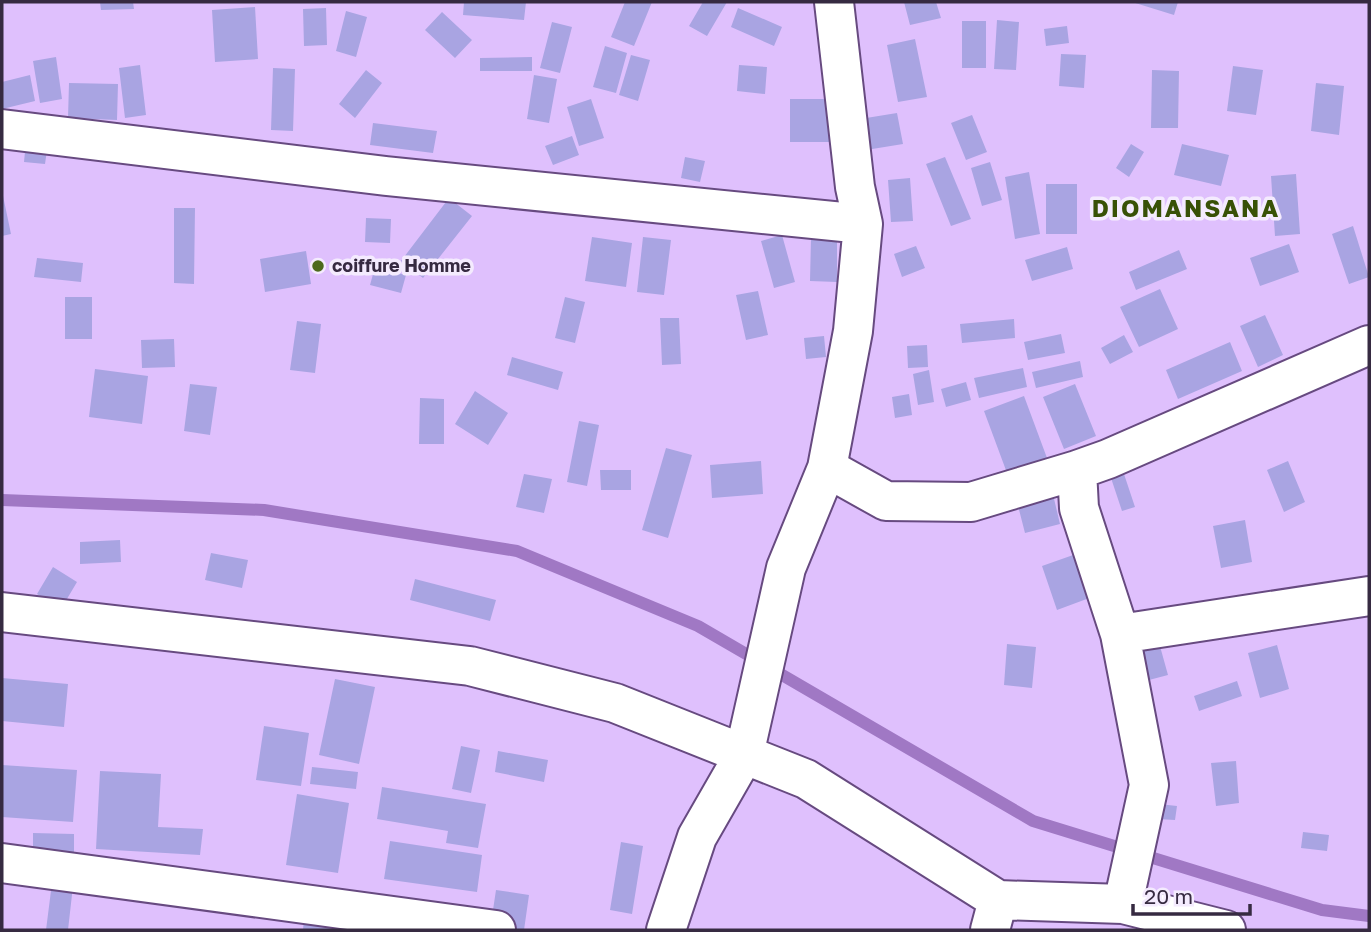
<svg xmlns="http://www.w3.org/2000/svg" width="1371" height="932" font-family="'Golos Text',sans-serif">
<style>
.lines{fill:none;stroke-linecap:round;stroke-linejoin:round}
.stream{stroke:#a078c4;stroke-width:12}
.building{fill:#a9a4e2}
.minor-casing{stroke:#674a80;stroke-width:42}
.minor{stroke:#fff;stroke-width:38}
.poi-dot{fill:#4d6a1d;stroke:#f4ebfe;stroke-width:2.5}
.labels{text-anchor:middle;stroke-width:7;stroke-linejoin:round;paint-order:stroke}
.poi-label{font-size:18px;font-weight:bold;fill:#362a41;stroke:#f4ebfe;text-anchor:start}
.district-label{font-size:24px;font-weight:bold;letter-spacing:2px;fill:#385106;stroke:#f4ebfe}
</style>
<rect width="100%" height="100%" fill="#dfc0fd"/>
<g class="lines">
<path class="stream" d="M2,500L264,510L517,551L698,626L1033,821L1322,910L1369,916"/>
</g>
<path class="building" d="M100,2H133L134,9L101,10Z
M464,2H526L524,20L463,15Z
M625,2H652L634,46L611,37Z
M703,2H727L707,36L689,26Z
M904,2H936L941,18L910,25Z
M1132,2H1178L1174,15Z
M255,7L258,59L215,62L212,10Z
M326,8L327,45L304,46L303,9Z
M738,8L782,27L774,46L731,27Z
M346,11L367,17L356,57L336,51Z
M442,12L472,40L455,58L425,30Z
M997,20L1019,22L1016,70L994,69Z
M962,21H986V68H962Z
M552,22L572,27L560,73L540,68Z
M1067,26L1069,43L1046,46L1044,29Z
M915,39L927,97L898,102L887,45Z
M605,46L627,53L616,93L593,87Z
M1061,54L1086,55L1084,88L1059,86Z
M631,55L650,60L638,101L619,95Z
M56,57L62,99L40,103L33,61Z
M532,57V71H480V58Z
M140,65L146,115L125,118L119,68Z
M739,65L767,67L765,94L737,91Z
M1233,66L1263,70L1256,115L1227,111Z
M273,68L295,69L293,131L271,130Z
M366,70L382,83L355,118L339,104Z
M1152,70L1179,71L1178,128H1151Z
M30,75L35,101L2,109V82Z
M534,75L557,79L549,123L527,119Z
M69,83L118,84L117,120L68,118Z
M1316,83L1344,86L1339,135L1311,131Z
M591,99L604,138L579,146L567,107Z
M790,99H831V142H790Z
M897,113L903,144L866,150L860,119Z
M972,115L987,152L966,160L951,123Z
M373,123L437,131L433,153L370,145Z
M572,136L579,155L553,165L545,146Z
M26,141L48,143L45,164L24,162Z
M1131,144L1144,152L1129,177L1116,168Z
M1182,144L1229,155L1221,186L1174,175Z
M685,157L705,161L700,182L681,178Z
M945,157L971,219L951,226L926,164Z
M990,162L1002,200L982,206L971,168Z
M1029,172L1040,234L1015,239L1005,177Z
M1296,174L1300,234L1275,236L1271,176Z
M910,178L913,221L891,222L888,180Z
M1046,184H1077V234H1046Z
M2,191L11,234L2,236Z
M449,198L472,216L423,278L401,261Z
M174,208H195L194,284L174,283Z
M366,218L391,219L390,243L365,242Z
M1353,226L1369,277L1349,284L1332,234Z
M782,235L795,282L774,288L761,241Z
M592,237L632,243L626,287L585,281Z
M643,237L671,240L664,295L637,292Z
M811,238L837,239V282L810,281Z
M1289,244L1299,272L1260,286L1250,258Z
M916,246L925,268L902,277L894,254Z
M1067,247L1073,269L1032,281L1025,260Z
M1179,250L1187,269L1136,290L1129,272Z
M306,251L311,284L265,292L260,259Z
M37,258L83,263L81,282L34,277Z
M375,267L406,275L401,293L370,285Z
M1160,289L1178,329L1139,347L1120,307Z
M758,291L768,335L746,340L736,295Z
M65,297H92V339H65Z
M565,297L585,302L575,343L555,338Z
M1265,315L1283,355L1258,367L1240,326Z
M660,318H679L681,364L662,365Z
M1014,319L1015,338L962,343L960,324Z
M297,321L321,324L315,373L290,370Z
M1061,334L1065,353L1028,360L1024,342Z
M1124,335L1133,352L1110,364L1101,348Z
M824,336L826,357L806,359L804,338Z
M174,339L175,367L142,368L141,340Z
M1230,342L1242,371L1178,399L1166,370Z
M927,345L928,367L908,368L907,346Z
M512,357L563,372L558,390L507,375Z
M1080,361L1083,377L1036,388L1032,372Z
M1023,368L1027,387L979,398L974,378Z
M95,369L148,376L142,424L89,417Z
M929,370L934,402L918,405L913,374Z
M966,382L971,400L946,407L941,389Z
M190,384L217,387L210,435L184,431Z
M1075,384L1096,436L1064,449L1043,397Z
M475,391L508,413L488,445L455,424Z
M909,394L912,415L895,418L892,397Z
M1024,396L1047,458L1007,473L984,411Z
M420,398L444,399V444H419Z
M579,421L599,425L587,486L567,482Z
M666,448L692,455L668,538L642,530Z
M761,461L763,494L712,498L710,465Z
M1288,461L1305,502L1284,512L1267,470Z
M600,470H631V490H601Z
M1123,471L1135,507L1122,511L1110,475Z
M524,474L552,479L544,513L516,507Z
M1051,486L1060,524L1025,533L1015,494Z
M1245,520L1252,562L1221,568L1213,526Z
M120,540L121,562L80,564V542Z
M211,553L248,560L242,588L205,580Z
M1076,554L1092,597L1057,610L1042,566Z
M53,567L77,582L61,609L37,594Z
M415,579L496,600L490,621L410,600Z
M1158,639L1168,675L1149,680L1139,644Z
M1007,644L1036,647L1032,688L1004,685Z
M1277,645L1289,689L1260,698L1248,653Z
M2,678L68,684L64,727L2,721Z
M335,679L375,687L359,764L319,755Z
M1237,681L1242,696L1199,711L1194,696Z
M264,726L309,733L301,786L256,780Z
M461,746L480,750L471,793L452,789Z
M498,751L548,760L544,782L495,772Z
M1236,761L1239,803L1216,806L1211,763Z
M2,765L77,770L73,822L2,817Z
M312,767L358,772L356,789L310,784Z
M100,771L161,774L158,827L203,829L200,855L96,849Z
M382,787L486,804L478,848L446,843L448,831L377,819Z
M297,794L349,803L338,873L286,865Z
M1159,804L1177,806L1175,820L1157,819Z
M1303,832L1329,835L1327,851L1301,848Z
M33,833L74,834V852H33Z
M390,841L482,855L477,892L384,879Z
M621,842L643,846L632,914L610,910Z
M53,875L74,877L68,930H46Z
M496,890L529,895L524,930H490Z
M304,918L339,922L338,930H303Z"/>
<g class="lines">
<defs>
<path id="minor" d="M2,129L386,176L863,224
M827,468L886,501L971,502L1077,470
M2,612L470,666L615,703L806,779L998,900L1123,904L1226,930
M1120,634L1369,596
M2,863L496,930
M1123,904L1149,785L1120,634L1079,508L1077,470L1108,459L1369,345
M666,930L697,837L744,755L786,568L827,468L853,331L863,224L855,187L834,2
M990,930L998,900"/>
</defs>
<use href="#minor" class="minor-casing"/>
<use href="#minor" class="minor"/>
</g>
<circle class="poi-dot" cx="318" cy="266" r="7"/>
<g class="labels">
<g class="poi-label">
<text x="332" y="272">coiffure Homme</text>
</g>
<g class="district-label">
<text x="1186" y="217">DIOMANSANA</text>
</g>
</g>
<rect width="1371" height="932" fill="none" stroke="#362a41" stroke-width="7"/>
<path d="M1133 904v10h117v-10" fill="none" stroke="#362a41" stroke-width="3.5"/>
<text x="1144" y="904" font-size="21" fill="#362a41" stroke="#f4ebfe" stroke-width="5" paint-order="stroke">20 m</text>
</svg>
